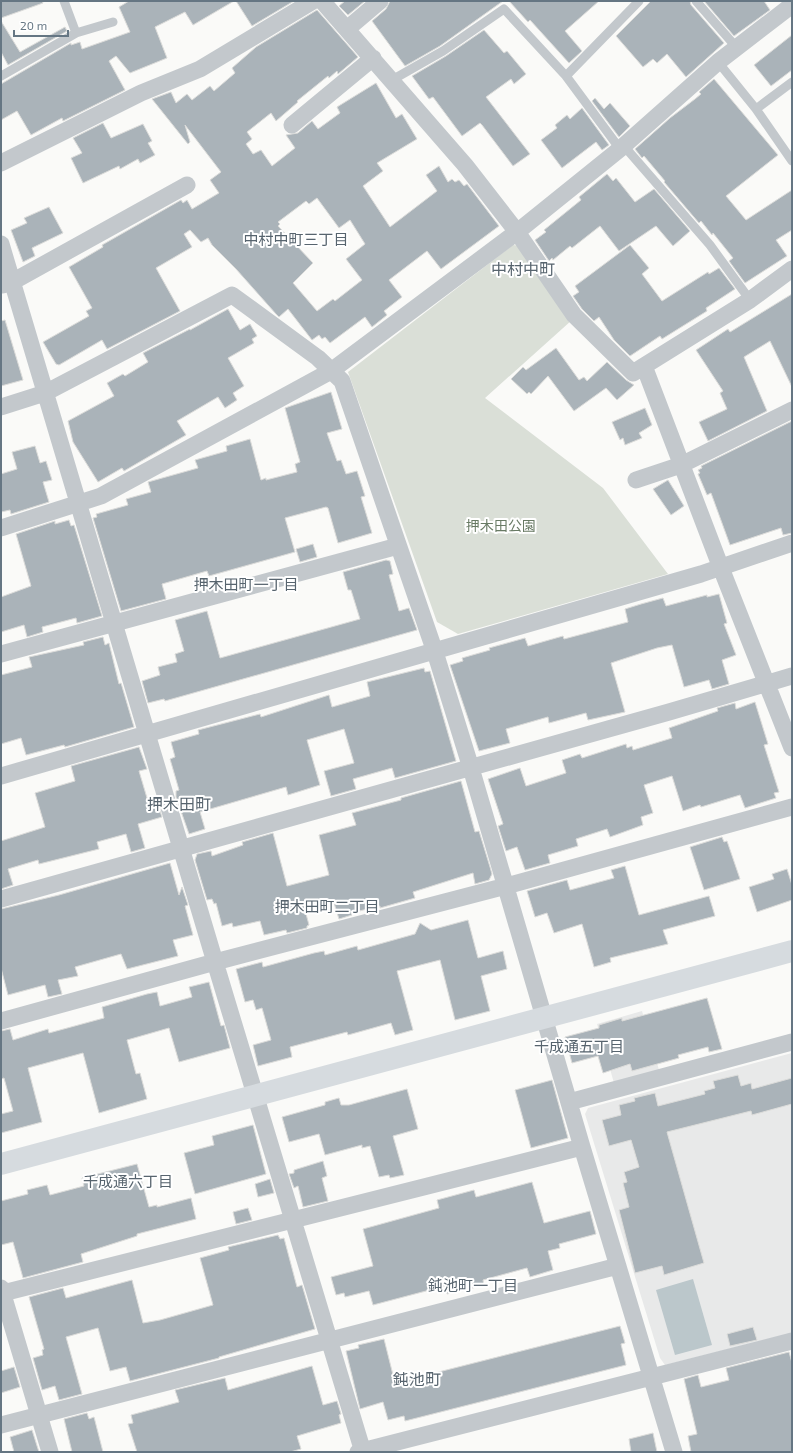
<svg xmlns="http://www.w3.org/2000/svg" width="793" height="1453" font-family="'Exo 2','Noto Sans JP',sans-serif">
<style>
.built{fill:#e8e9e9}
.green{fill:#dadfd7}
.water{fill:#bbc7cb}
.building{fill:#aab3b9;stroke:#dcdcda;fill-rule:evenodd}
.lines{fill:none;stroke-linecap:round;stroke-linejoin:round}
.lane{stroke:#c3c8cc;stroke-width:9}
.street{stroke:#c3c8cc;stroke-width:17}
.secondary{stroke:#d6dbdf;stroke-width:22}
.labels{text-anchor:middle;stroke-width:4;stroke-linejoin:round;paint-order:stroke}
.park-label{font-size:14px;fill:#687a64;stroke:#fff}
.neighbourhood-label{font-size:15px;fill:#57646e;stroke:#fff}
.quarter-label{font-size:16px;fill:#57646e;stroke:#fff}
</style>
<rect width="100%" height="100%" fill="#fafaf8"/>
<path class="built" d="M642,1011L659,1070L614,1083L597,1024Z
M792,1053V1333L665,1365L660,1358L585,1114L588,1108Z"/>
<path class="green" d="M513,245L521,246L572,320L485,398L603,488L668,574L458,634L437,622L348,372Z"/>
<path class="water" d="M693,1279L712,1345L675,1355L656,1290Z"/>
<path class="building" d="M1,1H42L43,3L1,18Z
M129,1H234L193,25L185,12L155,27L167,58L130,73L116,56L109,61L125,90L63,121L62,118L31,135L17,111L1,120V84L71,43V45L80,42L82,49L130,32L119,7Z
M236,1H294L252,26Z
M345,1H365L348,15L339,6Z
M390,1H503L440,46L405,66L372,21L386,9Z
M509,1H599L565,31L582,51L569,63L530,20L528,22Z
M651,1H690L691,5L724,43L686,77L667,54L657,63L653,59L643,67L616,36Z
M704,1H764L770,10L734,36Z
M317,10L358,57L338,74L337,71L329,78L328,76L297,101L298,102L276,121L271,113L247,132L252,139L246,144L253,154L261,150L272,166L295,148L286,135L298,133L312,121L318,129L340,113L337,107L376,83L396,118L402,114L417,139L377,163L383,171L363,186L390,227L437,191L426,175L439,166L448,182L452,179L455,182L459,180L464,186L467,184L499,226L441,269L427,251L389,280L402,297L384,311L387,315L372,327L365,317L330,343L325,337L322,339L319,335L312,340L288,309L279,317L276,314L236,269L212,245L208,238L201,242L190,230L184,234L192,247L156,268L180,311L107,349L102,340L59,365L56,364L43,342L89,316L86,311L92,308L69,267L103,247L102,245L181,200L183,203L187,200L192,209L219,193L210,180L221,172L185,125L190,142L188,144L152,99L171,92L176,103L187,94L192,100L210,86L214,91L235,73L232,68L256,47ZM317,198L339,228L350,220L365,244L346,259L362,280L335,301L333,299L317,311L293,283L313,263L278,226L280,224L278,222L306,201L309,204Z
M1,21L20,52L65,27L67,31L8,65L1,52Z
M484,30L504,53L507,51L526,74L514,84L511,79L486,97L530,154L513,166L482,125L480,123L462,136L433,97L429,99L412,76L446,56Z
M792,35V70L771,86L754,65Z
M714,79L778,155L726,196L746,220L792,190V230L776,240L787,256L745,283L729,261L733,258L713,233L712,235L701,221L699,223L664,182L665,181L644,156L642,158L635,149L670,118L695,99L701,94L699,92Z
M595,98L604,109L610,103L630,126L619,137L592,101Z
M582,108L609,145L602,150L596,142L562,168L541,140L557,128L555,125L567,115L570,119Z
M103,123L111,138L143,124L152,141L148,143L155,155L140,163L138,159L120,169L119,166L83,183L71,158L82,153L73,138Z
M607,174L613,181L616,178L635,202L654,189L690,231L673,246L656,226L619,251L600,226L572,248L570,246L553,260L552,258L549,261L535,240L546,232L544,230L581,200L579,197Z
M49,207L63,233L32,248L35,256L23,262L11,230L27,223L24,218Z
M630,245L649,268L642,274L662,301L708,272L709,274L719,268L735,289L706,308L707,311L662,339L660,336L630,356L614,340L599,317L594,321L582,309L573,296L579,292L575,286Z
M792,294V387L770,341L744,357L767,411L708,441L699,422L727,409L720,393L723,391L696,350L728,329L730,332Z
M228,309L240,330L250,324L257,336L252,339L254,343L228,358L244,386L233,393L237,400L225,408L218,397L177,421L186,435L124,471L122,468L98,482L73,442L68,421L114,396L107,383L123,374L125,376L148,362L143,353L190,329V330Z
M5,320L23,380L1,386V321Z
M556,348L579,380L584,377L587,381L607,362L626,380L634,385L617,400L606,388L574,411L548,376L531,394L529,392L527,394L511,379L523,367L526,370Z
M331,392L342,429L327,433L337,461L341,460L346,474L357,471L365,496L361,497L372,533L338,543L328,508L326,507L285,518L295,552L209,576L207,571L162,584L166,599L121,611L93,518L97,517L96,514L128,505L126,499L151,492L148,482L198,468L195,460L227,451L226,446L250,439L261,480L266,478V480L297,472L295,464L300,462L285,408Z
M645,408L652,425L639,433L642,438L625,445L623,438L620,440L612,422Z
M792,421V533L783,535L781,528L730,545L711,493L707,495L698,474L700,473L698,470L702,468L701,466Z
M35,446L40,463L46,461L52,480L43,482L49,502L11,514L10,510L1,512V474L17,469L12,452Z
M668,480L684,506L671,515L653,489Z
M69,520L71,526L74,525L102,616L77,623L76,618L42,627L43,632L27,637L24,625L1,632V597L31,586L16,534L55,521V524Z
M313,544L317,557L300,562L296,549Z
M386,560L390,561L393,574L389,575L399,611L409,608L417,630L165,701L164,699L148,703L142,681L160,675L158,667L177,662L175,654L184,651L175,620L207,611L220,658L360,619L351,590H348L343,572Z
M719,594L727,623L724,624L736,655L722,660L729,684L712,689L709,680L684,687L672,645L657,648L611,663L625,712L588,720L586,713L549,723L548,717L506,729L510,743L479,751L450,665L463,661L462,658L490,650L489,648L525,638L528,646L563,636L564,639L628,622L625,609L641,604L663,598L666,606L707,595V597Z
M103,637L105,645L109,643L119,684L121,683L134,727L65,747L64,745L26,755L21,738L1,744V675L32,667L29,657L84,645L83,642Z
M424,668L425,672L430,671L456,761L395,778L392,768L353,779L356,789L331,796L324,771L354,763L344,729L307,740L320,785L288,795L286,787L200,812L205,829L189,834L176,797V791L179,790L170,759L175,757L171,742L199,734L198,730L260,714L261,717L329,695L332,707L370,696L367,682Z
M755,702L768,744L764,745L779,792L774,793L776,798L745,808L740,795L701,807L700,805L683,811L672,776L644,785L653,813L641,817L643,825L610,837L607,829L576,839L578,846L548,855L550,863L525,870L517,847L506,851L498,826L503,824L488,779L520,768L526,786L566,773L562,760L580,754L582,758L626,744L627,748L632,746L633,750L672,738L669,728L718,711L717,708L735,703L736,709Z
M139,747L147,769L139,771L147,798L150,804L157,802L162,817L138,824L145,848L131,852L126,834L97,842L99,849L39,864L38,860L8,869L13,885L1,889V841L45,827L35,793L75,781L71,766Z
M461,781L475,832L479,831L490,867L492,874L489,880L475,884L473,873L413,892L415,898L380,908V906L351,913L352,915L339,919L334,903L305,910L309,925L307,926V928L287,933L286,930L264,935L260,921L233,927L232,923L222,926L216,903L214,904L212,899L207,900L195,860L197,854L211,851L212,856L243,845L242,842L273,833L287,886L329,875L319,835L356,825L352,813L401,800V798Z
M722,837L724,842L727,841L740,879L704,890L690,847Z
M170,863L179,895L182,887L188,905L185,906L193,935L173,940L178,956L127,969L121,954L75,967L78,976L58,980L62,994L48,997L45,985L8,995L1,968V909L59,895Z
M625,866L639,915L709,896L715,916L663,930L668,944L610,958L611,962L594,967L582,924L554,933L547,913L535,917L527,891L567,880L570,890L614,878L611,870Z
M787,869L792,885V900L757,912L749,887L774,879L772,874Z
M468,920L478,958L503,951L507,969L481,976L490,1011L455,1020L440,960L397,971L413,1030L395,1035L391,1023L348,1035L347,1032L290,1047L292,1057L258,1066L253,1045L271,1040L262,1008L256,1010L253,1000L245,1002L236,969L262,962L263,967L314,953L324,951L325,955L357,946L358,950L415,934L420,923L431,930Z
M209,982L221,1026L224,1025L230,1048L179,1062L169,1028L127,1040L136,1074L140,1073L147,1099L99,1113L83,1053L28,1068L42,1122L1,1133V1114L13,1111L4,1078L1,1079V1031L10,1029L13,1040L48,1029L49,1033L104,1018L102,1007L147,994L157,992L160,1006L192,997L189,987Z
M707,998L722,1049L709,1052L708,1047L678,1055L679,1058L632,1071L630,1064L603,1073L598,1056L572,1063L565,1037L599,1028V1025L622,1018V1021Z
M738,1075L741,1086L751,1083L752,1089L792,1078V1104L752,1115L751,1111L667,1132L704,1263L664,1275L662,1266L635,1273L619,1210L629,1207L623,1183L627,1182L624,1172L639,1167L631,1140L609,1146L602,1120L621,1115L619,1105L635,1101L634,1098L655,1093L658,1106L705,1094L704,1091L715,1088L713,1081Z
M552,1080L568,1138L531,1148L515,1090Z
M407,1089L418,1129L393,1136L404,1175L390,1178L389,1175L379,1177L370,1146L362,1148V1145L325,1155L319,1134L289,1142L282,1117L325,1105V1102L339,1098L341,1105H349Z
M253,1125L266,1174L195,1194L184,1153L214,1145L212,1136Z
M323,1161L327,1176L322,1178L328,1201L303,1207L298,1186L294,1188L289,1174L294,1173V1170Z
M137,1164L149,1207L157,1205V1207L191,1198L196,1219L137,1234V1236L81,1254L83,1262L23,1278L13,1242L1,1245V1201L28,1194L27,1190L47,1185L50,1195L84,1186L82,1178Z
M270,1179L274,1193L258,1197L255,1184Z
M532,1182L544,1223L590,1211L596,1234L559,1244L560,1248L548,1251L553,1270L530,1277L527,1268L483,1280L484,1285L465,1290L447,1294L445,1286L373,1305L369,1291L345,1297L344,1293L336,1295L331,1277L373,1266L363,1229L439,1208L437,1200L474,1190L476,1197Z
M248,1208L252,1220L236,1224L233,1212Z
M278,1235L280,1239L284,1238L297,1287L302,1285L315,1329L219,1357V1358L130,1381L126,1367L110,1371L98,1328L66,1337L82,1394L59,1400L55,1386L42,1390L33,1358L43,1355L42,1350L44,1349L29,1297L63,1288L66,1298L132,1280L143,1323L160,1320L213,1305L200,1258L229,1250L228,1247Z
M620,1326L625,1343L621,1344L626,1365L405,1421L404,1416L388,1420L383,1402L360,1409L346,1351L359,1348L358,1345L384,1339L395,1383Z
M753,1327L757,1340L730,1346L727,1334Z
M789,1352L792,1363V1452H691L688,1436L697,1434L684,1379L698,1375L701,1387L729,1380L726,1368Z
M312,1366L323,1405L337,1401L341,1414L339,1415L341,1423L297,1436L301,1449L290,1452H137L128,1424L133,1423L131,1415L179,1402L175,1390L225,1378L228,1390Z
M14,1367L20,1387L1,1393V1371Z
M87,1413L89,1419L94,1417L103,1452H72L64,1419Z
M32,1430L39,1452H14L10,1437Z
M653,1433L657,1452H631L629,1439Z"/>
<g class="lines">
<path class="lane" d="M696,1L737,48
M76,33L113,22
M718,62L756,109L792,161
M1,76L76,33L64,1
M566,76L639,1
M392,80L443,51L504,9L566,76L620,149
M756,109L792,82
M624,146L710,245L750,300"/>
<path class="street" d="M322,1L465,165L517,232L574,315L633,373L644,366L721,568L792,748
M347,29L380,1
M292,125L373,58
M1,163L141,93L200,69L313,1
M1,244L215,962L363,1452
M3,285L12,282L187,185
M644,366L750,300L792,269
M1,407L45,393L232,295L318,358L342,381L435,652L471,768L582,1147L674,1452
M636,480L681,465L792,410
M1,528L101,496L331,371L517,232L620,149L718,62L792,5
M1,654L398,546
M1,776L701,574L792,543
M1,899L669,712L792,676
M1,1021L215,962L506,886L792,807
M569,1102L792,1042
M1,1288L50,1452
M3,1293L582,1147
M1,1425L618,1266
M358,1452L792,1341"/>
<path class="secondary" d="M1,1164L792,951"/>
</g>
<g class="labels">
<g class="park-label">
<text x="501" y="531">押木田公園</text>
</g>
<g class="neighbourhood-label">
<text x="296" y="245">中村中町三丁目</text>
<text x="246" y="590">押木田町一丁目</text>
<text x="327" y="912">押木田町二丁目</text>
<text x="579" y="1052">千成通五丁目</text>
<text x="128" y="1187">千成通六丁目</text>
<text x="473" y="1291">鈍池町一丁目</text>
</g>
<g class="quarter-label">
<text x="523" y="275">中村中町</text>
<text x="179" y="810">押木田町</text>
<text x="417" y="1385">鈍池町</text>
</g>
</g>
<rect width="793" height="1453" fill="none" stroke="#657683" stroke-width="4"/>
<path d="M14 30v6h54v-6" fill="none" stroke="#657683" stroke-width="2"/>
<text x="20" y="30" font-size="12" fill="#657683" stroke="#ffffff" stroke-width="3" paint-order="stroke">20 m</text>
</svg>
